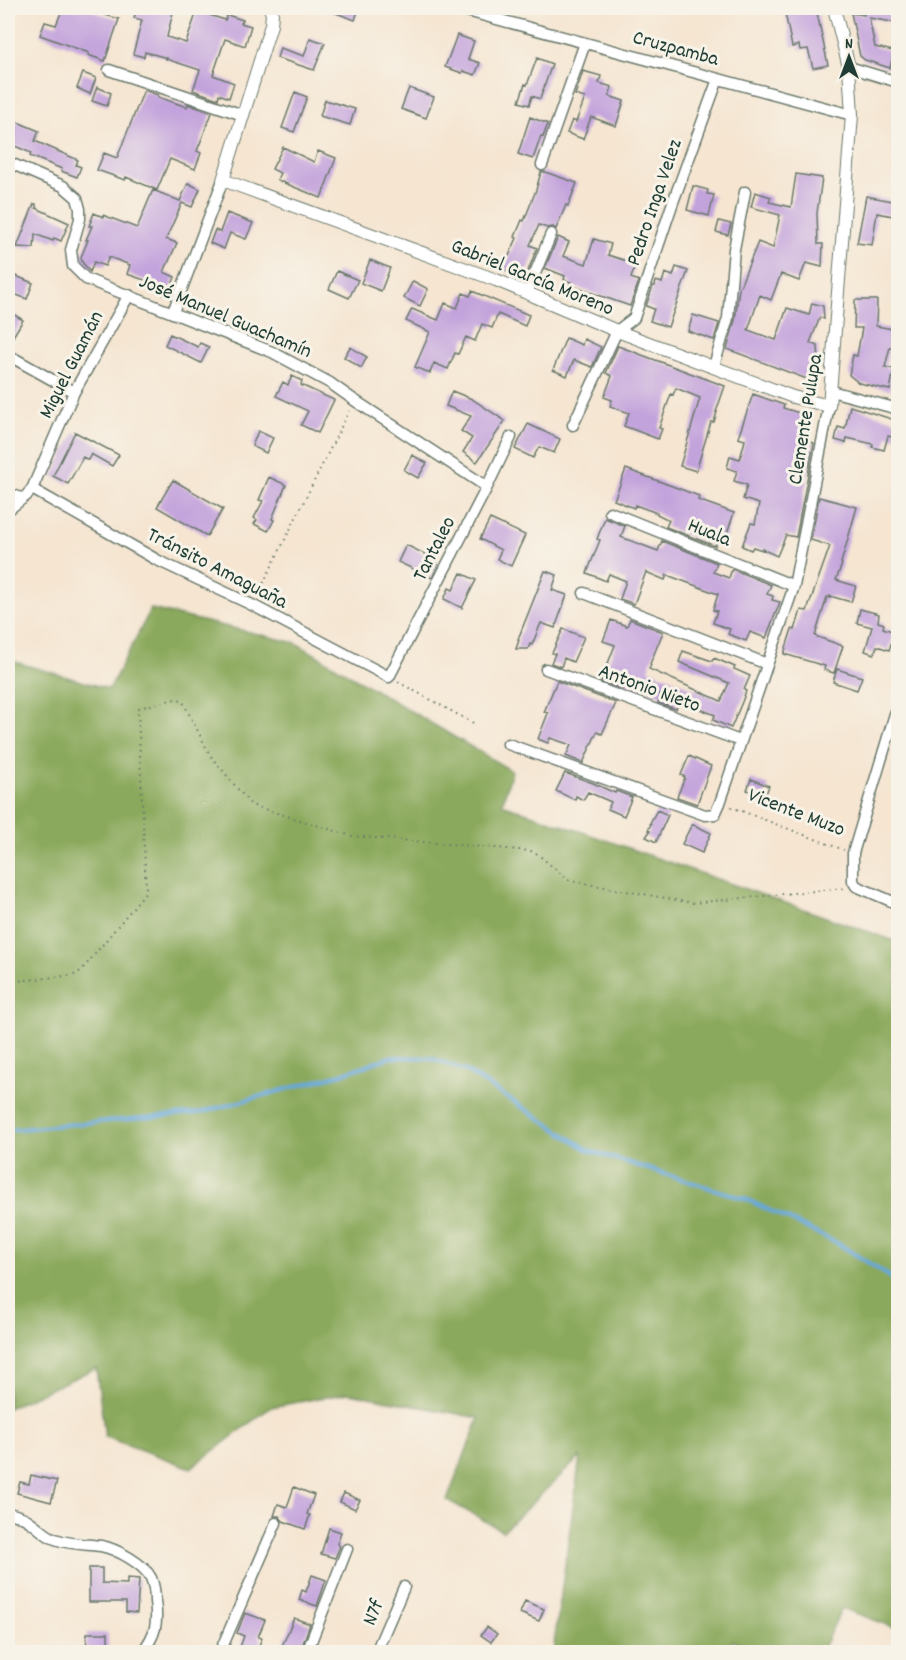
<svg xmlns="http://www.w3.org/2000/svg" width="906" height="1660" font-family="Dekko,sans-serif">
<style>
.forest{fill:#8aa95c;stroke:#547348;stroke-width:1.5}
.lines{fill:none;stroke-linecap:round;stroke-linejoin:round}
.stream{stroke:#66a8da;stroke-width:4}
.building{fill:#c3a3dc}
.minor-casing{stroke:#6a786b;stroke-width:13}
.tertiary-casing{stroke:#6a786b;stroke-width:14}
.path{stroke:#6a786b;stroke-width:2;stroke-dasharray:1.5 4.5;stroke-linecap:butt}
.minor{stroke:#fff;stroke-width:10}
.tertiary{stroke:#fff;stroke-width:12}
.labels{text-anchor:middle;stroke-width:6;stroke-linejoin:round;paint-order:stroke}
.street-label{font-size:21px;fill:#1f3d34;stroke:#f7f3e8}
</style>
<rect width="100%" height="100%" fill="#f7f3e8"/>
<filter id="ink" filterUnits="userSpaceOnUse"><feTurbulence type="fractalNoise" baseFrequency=".0167" numOctaves="2"/><feDisplacementMap in="SourceGraphic" scale="12" xChannelSelector="R" yChannelSelector="G"/><feConvolveMatrix kernelMatrix="1 2 1 2 8 2 1 2 1" color-interpolation-filters="sRGB"/></filter>
<filter id="wash" filterUnits="userSpaceOnUse"><feTurbulence type="fractalNoise" baseFrequency=".008" numOctaves="4" result="noise"/><feDisplacementMap in="SourceGraphic" scale="24" xChannelSelector="R" yChannelSelector="G"/><feGaussianBlur stdDeviation="1.35" result="paint"/><feColorMatrix in="noise" values="0 0 0 0 0 0 0 0 0 0 0 0 0 0 0 0 0 1.4 0 .05"/><feComposite in="paint" operator="in"/></filter>
<g filter="url(#wash)">
<rect width="100%" height="100%" fill="#f5e5d1"/>
<path class="forest" d="M151,609L296,643L512,771L502,804L898,942V1629L842,1608L821,1652H763L732,1641L725,1652H553L580,1457L503,1531L447,1500L479,1418L348,1393L271,1407L191,1468L105,1437L96,1368L8,1408V660L109,689Z"/>
<g class="lines">
<path class="stream" d="M8,1130L199,1113L341,1074L390,1057L431,1058L466,1071L590,1151L746,1199L839,1244L898,1282"/>
</g>
<g id="blocks">
<path class="building" d="M63,8H97L95,12L119,19L105,61L88,55L89,53L40,35L45,22L56,25Z
M137,8H174L167,37L186,43L197,11L225,20L227,15L243,20L241,23L251,26L245,46L225,39L213,75L234,83L229,98L219,94L218,99L193,90L200,70L166,59L167,58L145,52L144,57L133,54L142,20L134,18Z
M326,8H359L355,20L325,9Z
M784,8H816L828,65L813,68L808,49L800,50L799,45L792,47Z
M865,8H898V23L869,18L875,47L894,51L890,68L865,60L860,56L851,13L864,15Z
M457,35L474,41L468,59L480,63L475,75L463,71L462,73L445,67Z
M310,38L325,43L314,70L277,58L280,48L304,56Z
M537,58L552,64L540,99L532,96L529,105L519,102L525,84L527,85Z
M583,71L601,76L599,83L612,87L609,96L624,101L616,126L591,117L583,139L567,133L572,120L576,122L585,98L575,95Z
M83,73L96,78L90,94L77,88Z
M97,87L111,93L107,106L92,101Z
M409,88L434,97L426,118L401,109Z
M144,90L158,95V97L187,107L188,104L212,113L197,151L201,153L195,169L170,159L157,190L126,177L125,180L97,170L104,153L117,158Z
M295,92L307,97L294,132L282,128Z
M325,100L355,109L350,125L320,116Z
M530,117L548,124L543,137L541,136L533,159L518,154Z
M8,118L39,131L35,141L78,160L76,165L81,167L77,177L61,171L62,169L30,156L31,153L8,143Z
M283,147L314,162L318,151L336,158L321,198L277,180L280,173L272,169Z
M541,172H545L577,183L568,206L566,205L556,229L553,227L547,228L539,225L530,245L537,248L527,273L518,269L516,274L503,269L517,238L515,237L522,220L524,221L536,190Z
M796,174L822,178L817,213L818,244H823L822,267L806,263L799,281L781,274L771,300L760,295L748,330L776,340L787,308L809,315L812,303L823,306L824,319L820,317L810,343L818,346L819,363L812,381L727,349L735,320L739,289L758,242L773,248L780,215L751,207L755,192L771,197L769,202L791,207Z
M188,183L200,189L192,207L182,203L166,239L177,243L164,272L175,277L168,296L157,292L159,285L127,274L130,265L109,257L105,266L94,262L90,272L82,262L81,257L88,240H86L92,226H89L94,213L103,217V215L137,228L153,190L180,201Z
M693,186L708,190L707,194L714,195L709,216L687,210Z
M866,196L898,202V217L877,213L872,245L857,243Z
M34,204H36V208L69,223L61,241L54,238L53,241L35,234L34,248L17,247Z
M227,213L253,223L246,239L230,233L224,249L210,243L215,230L220,232Z
M719,221L731,224L728,235L716,232Z
M558,237L569,242L563,256L586,264L594,239L611,244L608,255L636,264L631,278L639,281L630,306L569,285L571,282L564,280L565,276L545,268Z
M370,260L390,268L381,291L361,283Z
M676,267L688,271L668,327L650,321L654,309L646,306L653,286H655L656,281L662,283L665,273L673,276Z
M337,271L358,280L349,298L329,289Z
M16,276L33,283L27,299L9,292Z
M413,281L428,289L420,306L404,298Z
M472,291L529,315L525,326L498,314L492,328L482,324L475,341L466,337L458,354L455,353L448,369L434,363L430,373L415,367L430,332L406,321L412,309L438,320L445,303L457,308L463,293L470,296Z
M855,300H877L876,326L898,330V343L893,342L892,348L890,347L885,367L894,369L890,390L859,383L849,375L853,355L857,356L862,328H854Z
M8,311L23,320L8,345Z
M693,315L719,323L714,340L688,331Z
M170,334L198,347L200,343L209,347L201,363L165,345Z
M566,338L582,345L584,339L601,347L592,367L574,360L567,376L553,370Z
M618,346L725,386L716,412H717L714,422H711L696,471L680,466L700,398L676,388L673,395L671,394L659,428L662,429L658,439L624,426L629,413L610,406L612,400L604,397L612,376L606,373Z
M350,347L367,357L361,368L344,357Z
M292,376L302,381L301,385L334,400L318,433L301,425L308,411L276,396L283,382L288,385Z
M452,391L472,399L505,421L477,462L463,452L472,438L461,431L471,416L446,406Z
M753,394L784,405L783,408L806,415L800,439L814,443L796,537L786,535L777,556L762,549V550L753,547L751,550L742,546L751,523L755,524L759,504L743,499L747,485L734,481L737,471L727,468L730,456L740,459L745,440L738,438Z
M850,406L898,421L896,438L888,436L884,450L872,447L873,444L847,438L846,443L835,440L838,427L845,429Z
M528,424L560,439L554,453L539,447L533,458L515,449Z
M258,431L273,438L266,453L252,446Z
M75,432L119,455L112,466L91,454L88,460L83,457L68,484L53,476Z
M412,455L427,463L418,478L404,470Z
M626,469L699,496L698,500L734,513L724,542L717,540L715,546L666,527L669,520L657,514V513L635,505L634,508L614,500Z
M269,477L286,485L272,519L274,520L268,531L254,524L257,520L254,518L263,501L259,500Z
M173,480L223,509L207,536L157,507Z
M819,497L857,507L841,563L842,564L836,580L856,586L851,602L830,596V598L827,597L815,636L843,646L834,673L824,670L825,666L784,654L792,629L795,630L801,610L807,611L830,546L811,540Z
M605,518L625,526L621,537L658,551L662,541L717,563L713,572L729,578L732,569L771,585L767,594L773,596L772,600L780,602L766,638L750,632L746,641L728,634L730,629L713,623L717,611L713,610L718,594L667,575L665,580L646,572L634,604L620,599L626,581L609,574L606,581L587,573L600,540L597,539Z
M490,519L525,535L511,566L497,559L501,550L480,539Z
M406,545L437,560L435,564L438,565L432,578L398,562Z
M545,571L557,575L552,590L567,595L555,628L541,623L532,645L530,644L528,649H516L519,640L518,639Z
M461,573L476,580L462,608L444,599L449,588L453,590Z
M860,609L879,614L878,622L884,624L883,628L895,632L889,650L877,646L874,654L865,651L872,627L857,623Z
M630,619L663,632L650,664L651,665L649,669L721,701L729,683L679,662L683,651L712,661L714,658L735,667L734,669L750,676L744,690L746,691L742,702L731,728L713,720L715,715L690,705L689,706L679,702L676,709L658,703L661,695L642,687L640,691L624,683L622,689L601,682L615,645L603,641L611,620L627,626Z
M563,629L584,637L573,662L564,658L561,667L551,663L555,654L552,653Z
M837,669L862,677L857,690L833,682Z
M557,681L616,703L602,734L597,732L583,763L566,756L571,745L550,738L548,743L538,739L548,713L544,712Z
M689,756L711,766L697,804L677,797L685,777L681,775Z
M565,773L593,783L615,793L616,791L632,797L624,816L608,809L611,802L588,792L583,800L576,796L575,800L556,791Z
M751,779L769,786L765,796L747,790Z
M657,810L668,815L656,842L646,837L650,831L648,830L651,824L650,823Z
M692,824L711,833L702,853L682,844Z
M31,1475L57,1481L51,1502L17,1493L20,1482L29,1484Z
M294,1487L314,1495L307,1514L310,1515L305,1529L283,1521L279,1516H274L278,1504L287,1507Z
M344,1493L360,1500L355,1509L340,1502Z
M329,1528L341,1532L337,1544L340,1546L335,1558L321,1554Z
M89,1568H102V1583L127,1584V1578L139,1579L137,1613L126,1612V1602H89Z
M312,1575L326,1580L317,1606L299,1600L302,1590L306,1592Z
M525,1601L544,1609L539,1621L520,1613Z
M245,1613L265,1620L258,1637L262,1638L256,1653L240,1647L244,1636L237,1633Z
M294,1618L310,1624L300,1652L282,1646Z
M487,1627L497,1634L491,1642L481,1635Z
M87,1633H108V1653H86Z"/>
</g>
</g>
<g filter="url(#ink)">
<use href="#blocks" fill-opacity="0" stroke="#6a786b" stroke-width="1.5"/>
<g class="lines">
<defs>
<path id="minor" d="M456,8L852,115
M849,67L898,82
M109,70L243,115
M8,162L63,186L77,198L80,209V219L71,250L73,266L86,279L272,352L330,383L354,400L487,487
M542,165L585,43
M527,293L551,234
M173,312L223,180
M8,355L74,392
M714,366L728,318L734,249L745,192
M831,391L898,409
M573,425L617,331L634,318L673,202L718,79
M32,489L157,560L252,605L389,677L487,487L511,437
M8,493L21,498
M8,510L27,495L32,489L74,392L129,295
M610,512L794,586
M584,593L767,664
M546,669L740,741
M898,704L853,853V881L856,886L898,904
M508,744L705,815L715,814L720,803L794,586L829,406
M8,1513C15,1515 23,1516 29,1521C39,1527 44,1535 55,1539C71,1545 86,1544 101,1546C117,1549 144,1564 151,1578C154,1585 155,1593 155,1601C158,1623 156,1635 142,1652
M220,1652L276,1523
M307,1652L347,1549
M376,1652L404,1587"/>
<path id="tertiary" d="M270,8L272,14L271,25L223,180L496,280L617,331L793,397L829,406L852,115L849,67L834,8"/>
</defs>
<use href="#minor" class="minor-casing"/>
<use href="#tertiary" class="tertiary-casing"/>
<path class="path" d="M258,594L349,411
M398,682L475,724
M731,807L844,850
M8,982L74,975L81,971L144,894L146,889L138,711L139,708L175,699L182,700L210,755L251,805L352,836L531,851L535,852L567,879L571,881L693,903L845,888"/>
<use href="#minor" class="minor"/>
<use href="#tertiary" class="tertiary"/>
</g>
</g>
<g class="labels">
<g class="street-label">
<text transform="translate(676 47) rotate(15)" y="7">Cruzpamba</text>
<text transform="translate(653 202) rotate(-71)" y="7">Pedro Inga Velez</text>
<text transform="translate(533 276) rotate(22)" y="7">Gabriel García Moreno</text>
<text transform="translate(226 315) rotate(23)" y="7">José Manuel Guachamín</text>
<text transform="translate(70 364) rotate(-63)" y="7">Miguel Guamán</text>
<text transform="translate(804 419) rotate(-81)" y="7">Clemente Pulupa</text>
<text transform="translate(710 531) rotate(22)" y="7">Huala</text>
<text transform="translate(433 548) rotate(-63)" y="7">Tantaleo</text>
<text transform="translate(218 567) rotate(27)" y="7">Tránsito Amaguaña</text>
<text transform="translate(650 687) rotate(20)" y="7">Antonio Nieto</text>
<text transform="translate(797 811) rotate(21)" y="7">Vicente Muzo</text>
<text transform="translate(372 1612) rotate(-67)" y="7">N7f</text>
</g>
</g>
<rect width="906" height="1660" fill="none" stroke="#f7f3e8" stroke-width="30"/>
<g transform="translate(849 57)" stroke="#f7f3e8" stroke-width="4.5" paint-order="stroke">
<path d="M0-4.5L10 22L0 15L-10 22Z" fill="#1f3d34"/>
<text y="-9" font-size="16" font-weight="bold" text-anchor="middle" fill="#1f3d34">N</text>
</g>
</svg>
